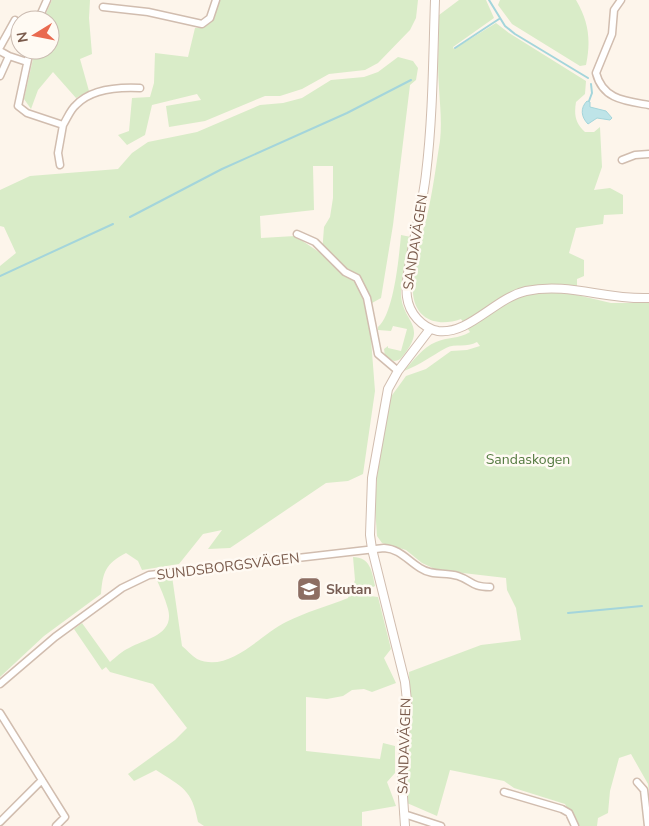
<svg xmlns="http://www.w3.org/2000/svg" width="649" height="826" font-family="'Nunito Sans',sans-serif">
<style>
.green{fill:#d9ecc8;fill-rule:evenodd}
.water{fill:#bee4e8;stroke:#a4d5db}
.lines{fill:none;stroke-linecap:round;stroke-linejoin:round}
.stream{stroke:#a4d5db;stroke-width:2}
.minor-casing{stroke:#d1bdaf;stroke-width:9}
.tertiary-casing{stroke:#d1bdaf;stroke-width:10}
.minor{stroke:#fff;stroke-width:6}
.tertiary{stroke:#fff;stroke-width:8}
.labels{text-anchor:middle;stroke-width:5;stroke-linejoin:round;paint-order:stroke}
.street-label{font-size:14px;fill:#7a5b4c;stroke:#fffaf3}
.park-label{font-size:14px;fill:#547a41;stroke:#fffaf3}
.education-label{font-size:14px;font-weight:bold;fill:#785e54;stroke:#fffaf3;text-anchor:start}
</style>
<rect width="100%" height="100%" fill="#fdf5eb"/>
<path class="green" d="M52,0H90L89,18L92,54L80,59L89,91L76,98L53,72L38,90L31,109L24,99L35,50H50V20H43Z
M219,0H418L416,18L410,30L378,63L365,70L329,74L302,89L280,96H265L205,121L169,127L166,106L201,100L197,94L152,105L145,135L127,145L118,135L129,131L132,98L150,97L154,83L155,53L188,57L195,28C211,27 216,15 219,0Z
M459,0H486L494,18L453,47L454,49L496,23L509,33L586,81L585,94L576,102C574,114 575,123 585,132H594L600,127L602,167L594,190L610,188L623,195V214L604,215L603,224L576,228L569,253L584,260V276L577,279V295L611,303H649V793L648,784L631,754L619,758L610,791L608,813L598,818L597,826H577L565,804L514,788L504,781L450,770L437,816L407,803C404,759 411,716 409,672L481,645L521,640L516,608L507,590L506,578L437,570L422,563L406,550L382,543L377,536L375,507L377,476L390,398L406,376L426,369L451,351L467,350L480,346L477,342C467,348 455,343 446,348C431,356 420,365 404,371C413,361 423,347 436,342C447,337 459,339 470,332L461,319C439,327 416,321 413,294C410,268 421,240 427,216C433,191 436,165 440,141C442,122 440,106 439,88C437,64 439,39 439,15Z
M500,0H576C589,22 591,41 586,65L580,66L512,24L498,5Z
M398,57L413,61L418,68L416,80L410,85L393,225L381,298L372,303L361,281L370,326L375,391L363,474L348,481L326,483L230,548L208,549L222,530L203,534L179,564L142,570L138,561L126,553C105,564 103,572 101,594L44,636L0,677V266L16,253L4,227L0,226V190L30,176L118,169L132,153L148,142L197,132L260,105L283,103L302,98L331,80L364,77L378,72ZM313,166H333V198L330,217L324,227L322,254L295,236L261,238L260,216L314,210Z
M401,235L411,237C408,255 402,273 401,291C400,321 427,323 406,352C402,357 400,361 394,361L385,357L384,349L388,346V348L401,351L407,329L393,326L391,331L378,330V327C394,314 399,256 401,235Z
M353,557C370,557 372,571 375,586L369,589L370,596L378,597L391,649L384,658L396,683L372,692L364,689L352,690L343,696L327,699L306,697V751L380,759L383,743L395,746V773L387,782L396,806L362,812V826H204L198,822C192,789 182,787 156,770L134,781L128,774L175,740L187,728L153,684L110,672L106,667L102,670L74,629L82,623L110,662C116,657 122,651 129,648C145,639 175,635 168,609C165,598 160,587 155,576H172L182,646C187,650 192,656 197,659C229,674 261,634 286,622C306,612 328,606 348,598L355,580Z"/>
<path class="water" d="M587,101L590,102V107L606,111L612,118L610,120L597,118L588,124C581,117 580,108 587,101Z"/>
<g class="lines">
<path class="stream" d="M489,0L505,26L515,34L588,78
M455,48L499,19
M589,101L592,93L591,84
M130,217L222,169L347,113L411,80
M0,276L113,224
M568,613L642,606"/>
<defs>
<path id="minor" d="M621,0L614,10L612,34L596,73C603,100 626,101 649,105
M103,7L148,12L202,24L210,18L216,0
M38,20L47,0
M0,47L15,20
M30,50L18,106L27,113L63,125C67,119 70,110 76,105C91,89 119,87 140,88
M0,51L9,56L0,76
M9,56L27,62
M622,160L635,155L649,154
M60,165L58,153L63,125
M297,234L315,242L345,272L357,278L367,298L378,354L398,371
M0,684L55,637L122,588L149,575L384,548C400,549 407,560 420,568C432,576 445,572 458,576C473,581 471,587 490,587
M0,713L65,817L56,826
M637,782L644,790L648,826
M504,792L562,809L569,813L575,826
M404,814L441,826
M0,822L42,780"/>
<path id="tertiary" d="M435,0C433,58 433,116 426,174C423,201 416,228 411,256C409,269 405,283 407,297C409,313 422,328 438,331C469,335 495,298 526,291C569,282 605,300 649,298
M405,826L402,782L407,701L405,682L372,549L370,535L372,478L388,389L398,371L430,329"/>
</defs>
<use href="#minor" class="minor-casing"/>
<use href="#tertiary" class="tertiary-casing"/>
<use href="#minor" class="minor"/>
<use href="#tertiary" class="tertiary"/>
</g>
<defs>
<symbol id="school-square" viewBox="-11 -11 22 22"><rect x="-9" y="-9" width="18" height="18" rx="4" fill="#8d6e63" stroke="#fffaf3"/><path d="M0-5L7-2L0 1L-7-2ZM-4 1L0 2.5L4 1V4Q0 6-4 4Z" fill="#fff"/></symbol>
</defs>
<g fill-rule="evenodd">
<use href="#school-square" x="295" y="575" width="28" height="28"/>
</g>
<g class="labels">
<g class="street-label">
<text transform="translate(415 242) rotate(-81)" y="5">SANDAVÄGEN</text>
<text transform="translate(228 566) rotate(-7)" y="5">SUNDSBORGSVÄGEN</text>
<text transform="translate(404 746) rotate(-88)" y="5">SANDAVÄGEN</text>
</g>
<g class="park-label">
<text x="528" y="464">Sandaskogen</text>
</g>
<g class="education-label">
<text x="326" y="594">Skutan</text>
</g>
</g>
<g transform="translate(35 35) rotate(260)"><circle r="24" fill="#fffaf3" stroke="#cabab0"/>
<path d="M0-4L9 19L0 12L-9 19Z" fill="#e96a4f"/>
<text y="-8" font-size="14" font-weight="bold" text-anchor="middle" fill="#7a5b4c">N</text>
</g>
</svg>
